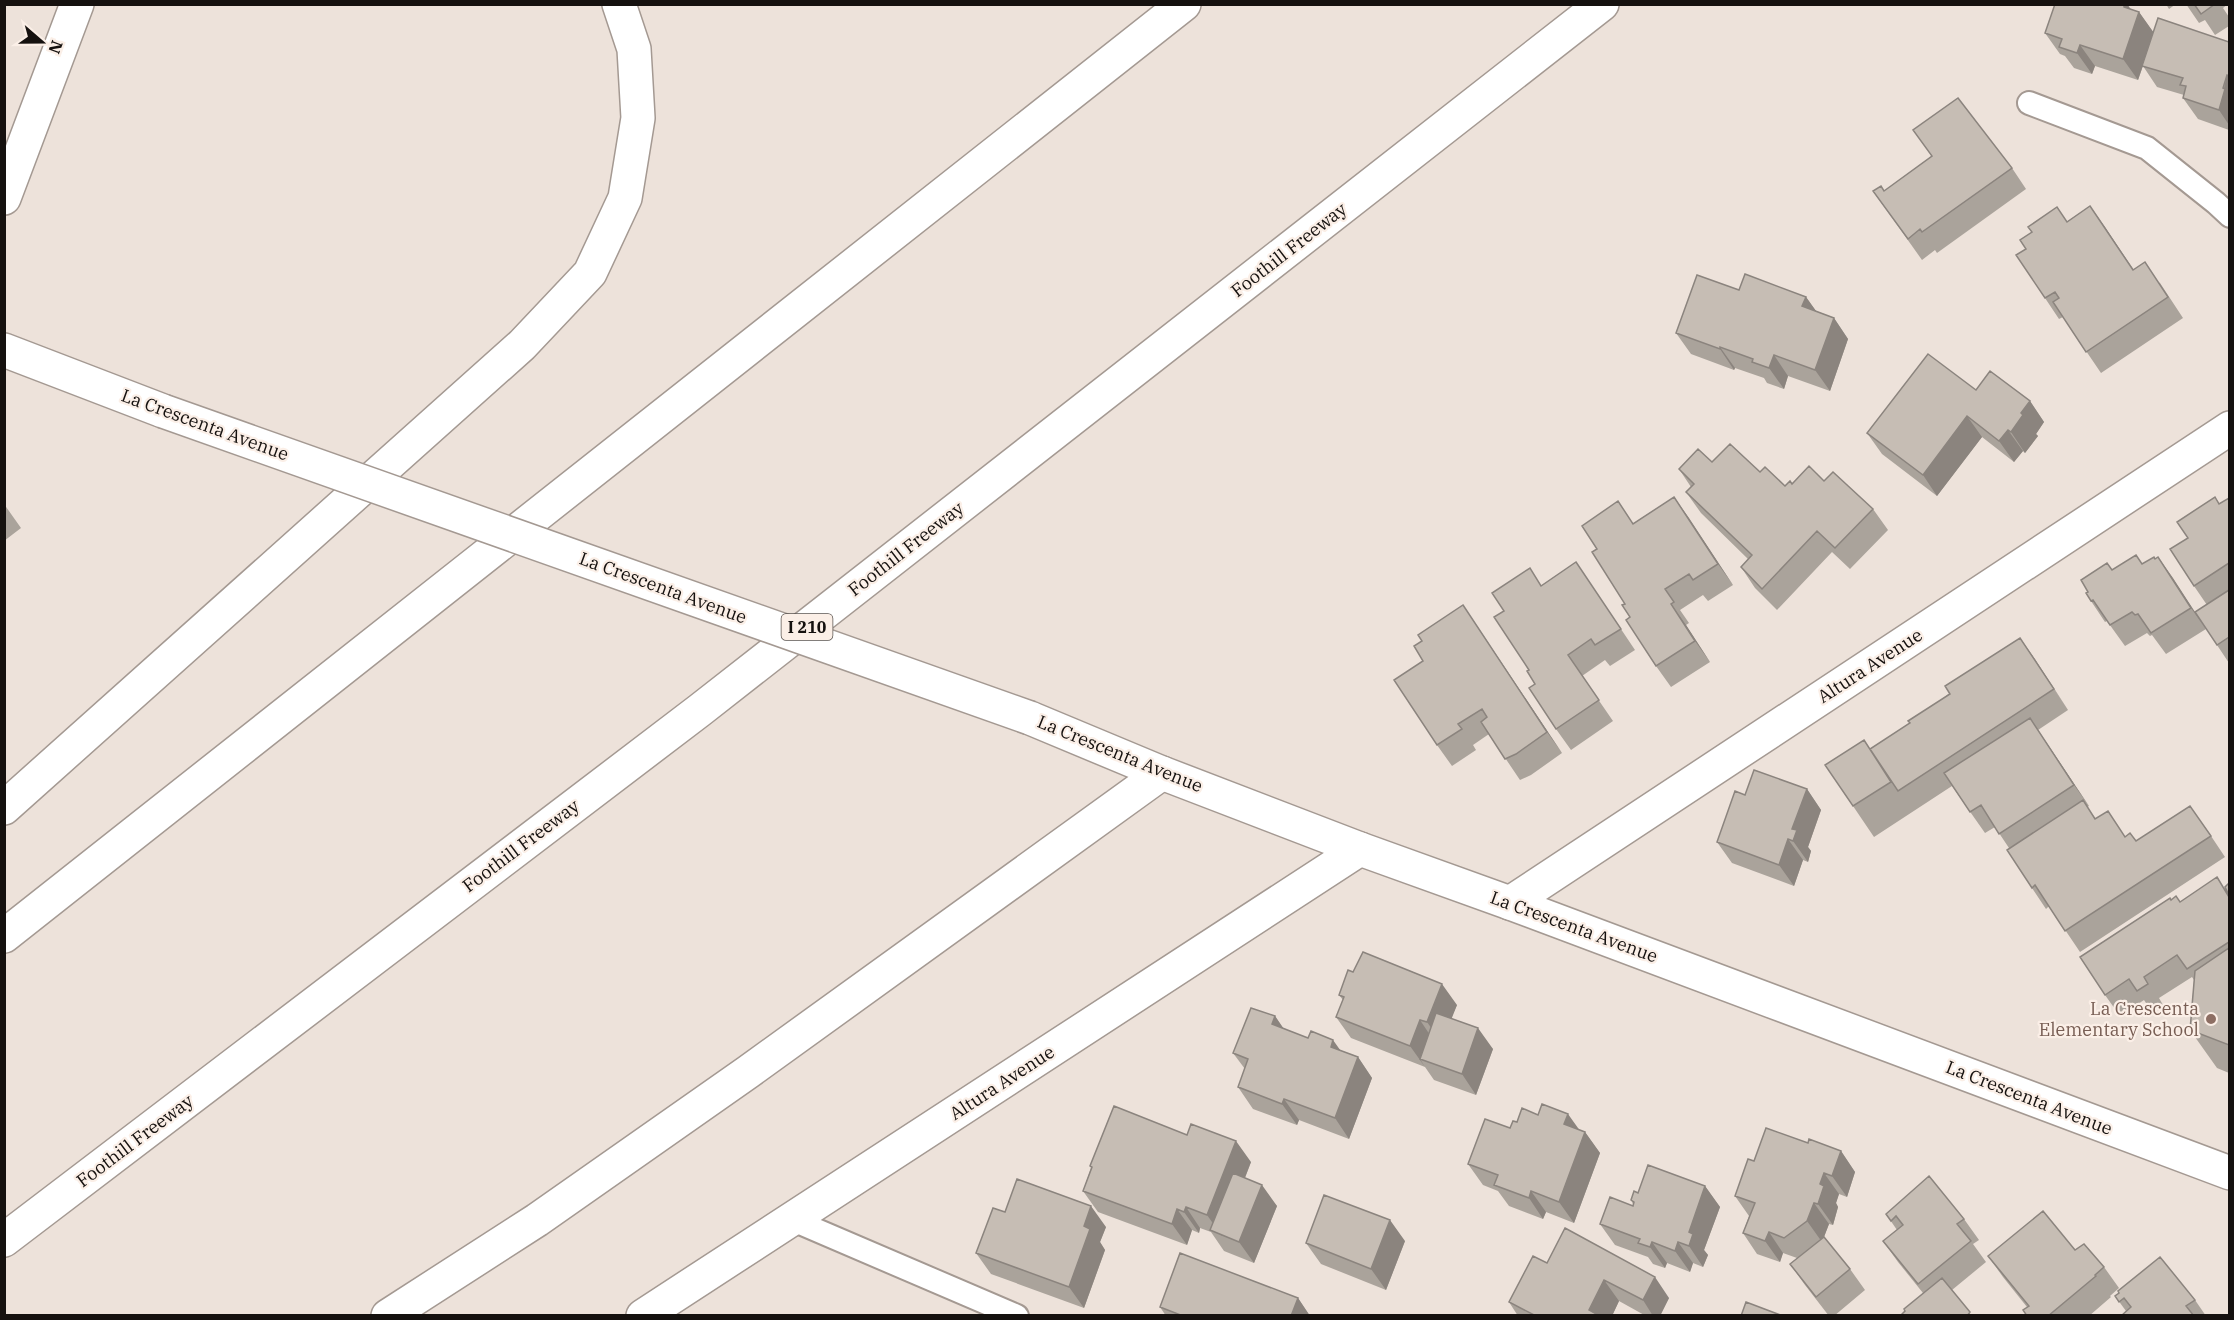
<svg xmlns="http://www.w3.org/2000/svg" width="2234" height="1320" font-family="'IBM Plex Serif',serif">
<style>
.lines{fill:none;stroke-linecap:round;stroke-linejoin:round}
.lane-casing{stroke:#a49992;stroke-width:26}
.street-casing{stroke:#a49992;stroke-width:36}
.secondary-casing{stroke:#a49992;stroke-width:36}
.highway-casing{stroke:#a49992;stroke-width:36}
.lane{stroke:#fff;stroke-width:22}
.street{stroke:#fff;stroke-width:33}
.secondary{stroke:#fff;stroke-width:33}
.highway{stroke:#fff;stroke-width:33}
.secondary-bridge-casing{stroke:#a49992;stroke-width:36;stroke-linecap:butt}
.secondary-bridge{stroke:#fff;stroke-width:33}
.wall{fill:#aaa39b}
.shaded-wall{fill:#8b847e}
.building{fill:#c6bdb4;stroke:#8b847e;stroke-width:1.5}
.education-dot{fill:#8d6e63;stroke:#fbefe7;stroke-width:2}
.labels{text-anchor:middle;stroke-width:4.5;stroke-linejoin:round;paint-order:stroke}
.shield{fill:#fbefe7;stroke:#5a5450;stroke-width:1.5}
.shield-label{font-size:16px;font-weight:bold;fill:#15110f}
.street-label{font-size:18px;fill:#15110f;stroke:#fbefe7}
.education-label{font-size:18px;fill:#785e54;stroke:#fbefe7;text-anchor:end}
</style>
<rect width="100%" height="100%" fill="#ede2da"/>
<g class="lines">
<defs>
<path id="lane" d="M2029,103L2147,148L2216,203L2230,216
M793,1220L1017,1316"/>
<path id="street" d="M1510,903L2230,428
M643,1316L1360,849"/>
<path id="secondary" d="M4,350L163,411
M1030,718L1162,773L1360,849L1510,903L2230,1173"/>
<path id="highway" d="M4,198L77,4
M4,808L522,345L590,273L625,198L638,118L634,49L619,4
M4,936L1184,4
M4,1240L700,710L1602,4
M388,1316L537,1220L748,1072L1162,773"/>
</defs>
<use href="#lane" class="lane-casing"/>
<use href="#street" class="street-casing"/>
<use href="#secondary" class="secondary-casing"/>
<use href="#highway" class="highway-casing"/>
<use href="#lane" class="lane"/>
<use href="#street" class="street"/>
<use href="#secondary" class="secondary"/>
<use href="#highway" class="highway"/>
<defs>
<path id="secondary-bridge" d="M163,411L1030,718"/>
</defs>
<use href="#secondary-bridge" class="secondary-bridge-casing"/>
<use href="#secondary-bridge" class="secondary-bridge"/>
</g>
<path class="wall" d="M2127,4L2130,9L2139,12L2153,32L2229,42V130L2198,119L2183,98L2184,95L2157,87L2143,66L2138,80L2095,66L2092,74L2074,68L2065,56L2060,54L2045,33Z
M2166,4H2176L2169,9Z
M2186,4H2228L2223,8L2229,17V26L2215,35L2205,20L2199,23Z
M1932,156L2012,168L2026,189L1937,253L1935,250L1922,260L1873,191H1884Z
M2090,206L2134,270L2160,283L2183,318L2101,373L2063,317L2059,319L2045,298L2026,249Z
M1739,290L1806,297L1816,311L1834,318L1848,339L1830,391L1788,376L1784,389L1767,383L1764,378L1735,368L1734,370L1691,354L1676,333Z
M1976,390L2030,401L2044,422L2036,434L2038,436L2025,453L2023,451L2014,462L1982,437L1937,496L1882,454L1867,433Z
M1712,462L1760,472L1785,486L1792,484L1824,481L1873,509L1888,530L1850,569L1832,552L1777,610L1755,588L1741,567L1748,559L1701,513L1686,492L1691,487L1679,469Z
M1674,497L1733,585L1708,601L1703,595L1680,610L1689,623L1686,625L1710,662L1671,687L1656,666L1630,617L1625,604L1634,523Z
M2215,497L2220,504L2229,498V663L2217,645L2207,605L2194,586L2188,538Z
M4,504L21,528L4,541Z
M2158,557L2206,629L2166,654L2152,635L2150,636L2147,633L2125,646L2107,621L2105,622L2091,601L2112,570L2142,564L2155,559Z
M1576,562L1635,650L1610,666L1605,660L1582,676L1613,721L1571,750L1556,729L1529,670L1542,585Z
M1463,605L1562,753L1531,775L1520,780L1489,734L1473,745L1476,750L1452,766L1437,745L1423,661L1422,641Z
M2020,638L2068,710L2038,730L2089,806L2087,807L2096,819L2126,837L2136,841L2205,827L2225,857L2080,952L2049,906L2046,909L2032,888L2009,848L1995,827L1985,833L1952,786L1874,837L1853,806L1910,724Z
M1807,789L1821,810L1808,847L1811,851L1808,862L1803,860L1794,886L1732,863L1717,842L1745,795Z
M2229,895V1073L2217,1068L2190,1030L2194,980L2192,977L2159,998L2163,1005L2152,1012L2144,1000L2120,1016L2105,995L2172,900L2180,902Z
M1339,995L1457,1005L1451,1018L1493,1049L1476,1095L1434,1080L1425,1067L1351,1038L1336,1017L1343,1000Z
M1275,1016L1284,1029L1358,1057L1372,1078L1349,1139L1299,1120L1297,1125L1253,1109L1238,1087L1245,1069L1233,1053Z
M1538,1115L1585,1132L1600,1153L1574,1223L1546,1212L1543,1219L1509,1206L1498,1191L1483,1185L1468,1164L1517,1122Z
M1808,1143L1841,1151L1855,1172L1847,1197L1839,1194L1836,1203L1838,1207L1833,1225L1829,1224L1824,1237L1850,1269L1865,1290L1834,1316H1829L1805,1285L1790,1264L1797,1258L1783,1253L1780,1262L1757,1254L1743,1233L1749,1216L1735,1196L1754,1161Z
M1251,1162L1245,1178L1277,1206L1254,1263L1224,1251L1211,1232L1200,1228L1199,1233L1192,1230L1187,1245L1098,1212L1083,1191L1091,1168L1090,1166Z
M1705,1186L1720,1207L1704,1250L1708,1255L1703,1267L1693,1263L1690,1272L1667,1263L1665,1268L1653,1264L1648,1257L1615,1245L1600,1224L1633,1206V1204L1631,1200L1638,1193Z
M1005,1212L1106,1227L1100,1242L1105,1250L1084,1308L991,1274L976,1253Z
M1886,1214L1964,1219L1979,1240L1973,1244L1986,1262L1952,1290L1972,1316H1900L1923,1293L1898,1262L1883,1241L1897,1230Z
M1405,1241L1386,1290L1321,1264L1306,1243Z
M2075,1250L2104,1267L2119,1288L2110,1296L2111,1297L2089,1316H2026L2027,1307L2003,1277L1988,1256Z
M1547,1263L1669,1298L1660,1316H1646L1619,1301L1612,1316H1518L1509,1302Z
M2115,1296L2195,1300L2206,1316H2121L2126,1311Z
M1298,1298L1310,1316H1166L1160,1307Z"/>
<path class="shaded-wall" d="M2124,4H2127L2137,18L2139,12L2154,33L2138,80L2123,59L2124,7Z
M2080,45L2095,66L2092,74L2077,53Z
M2227,75L2229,78V125L2219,110Z
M2090,206L2105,227L2148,292L2133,270Z
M1806,297L1821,318L1802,306Z
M1834,318L1848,339L1830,391L1815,370Z
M1720,347L1735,368L1734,370L1720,349Z
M1774,355L1788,376L1784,389L1769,368Z
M2030,401L2044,422L2036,434L2038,436L2025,453L2011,432L2021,413Z
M1967,416L1982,437L1937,496L1923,475Z
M2008,430L2023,451L2014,462L1999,441Z
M1674,497L1689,518L1733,585L1718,564Z
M2158,557L2173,578L2206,629L2191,608Z
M1671,604L1686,625L1710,662L1695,641Z
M1463,605L1477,626L1562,753L1547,732Z
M2020,638L2035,659L2068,710Z
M2030,718L2044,739L2089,806L2074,785Z
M1807,789L1821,810L1808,847L1811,851L1808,862L1793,841L1792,829Z
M1788,839L1803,860L1794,886L1779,865Z
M1442,984L1457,1005L1442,1043L1427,1022Z
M1275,1016L1289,1037L1272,1024Z
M1420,1020L1434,1041L1420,1059L1425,1067L1410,1046Z
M1478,1028L1493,1049L1476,1095L1462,1074Z
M1333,1040L1348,1061L1331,1047Z
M1358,1057L1372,1078L1349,1139L1335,1118Z
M1284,1099L1299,1120L1297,1125L1282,1104Z
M1568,1114L1583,1135L1564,1124Z
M1585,1132L1600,1153L1574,1223L1559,1202Z
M1236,1141L1251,1162L1222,1236L1207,1215Z
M1841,1151L1855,1172L1847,1197L1832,1176Z
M1824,1173L1839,1194L1836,1203L1838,1207L1833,1225L1818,1204L1820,1184Z
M1262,1185L1277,1206L1254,1263L1239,1242Z
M1705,1186L1720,1207L1704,1250L1708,1255L1703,1267L1689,1246V1232Z
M1531,1191L1546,1212L1543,1219L1529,1198Z
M1814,1203L1829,1224L1822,1242L1807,1221Z
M1091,1206L1106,1227L1100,1242L1105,1250L1084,1308L1069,1287L1084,1226Z
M1186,1207L1200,1228L1199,1233L1184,1212Z
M1177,1209L1192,1230L1187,1245L1172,1224Z
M1390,1220L1405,1241L1386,1290L1371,1269Z
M1769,1232L1783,1253L1780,1262L1765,1241Z
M1652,1242L1667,1263L1665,1268L1650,1247Z
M1678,1242L1693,1263L1690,1272L1675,1251Z
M1655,1277L1669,1298L1660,1316H1653L1643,1300Z
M1604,1280L1619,1301L1612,1316H1593L1589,1310Z
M1298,1298L1310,1316H1291Z"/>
<path class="building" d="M2055,4H2124V7L2139,12L2123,59L2080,45L2077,53L2059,47L2062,39L2045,33Z
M2194,4H2215L2201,14Z
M2158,18L2229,42V76L2227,75L2223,88L2225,89L2219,110L2183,98L2186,86L2180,85L2183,78L2142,66Z
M1958,98L2012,168L1922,232L1920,229L1908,239L1873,191L1881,186L1884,191L1932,156L1913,130Z
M2090,206L2133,270L2145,262L2168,297L2086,352L2053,302L2059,298L2055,292L2045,298L2016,255L2026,249L2020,240L2032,232L2028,227L2057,207L2067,222Z
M1745,274L1806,297L1802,306L1834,318L1815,370L1774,355L1769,368L1752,362L1753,359L1720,347V349L1676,333L1697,275L1739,290Z
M1928,354L1976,390L1990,371L2030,401L2021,413L2023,415L2011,432L2008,430L1999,441L1967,416L1923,475L1867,433Z
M1730,444L1760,472L1765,467L1785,486L1790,481L1792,484L1809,466L1824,481L1833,472L1873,509L1835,548L1817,531L1762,589L1741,567L1752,555L1686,492L1694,484L1679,469L1698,449L1712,462Z
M1674,497L1718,564L1693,580L1689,574L1665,589L1674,602L1671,604L1695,641L1656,666L1626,620L1630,617L1622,605L1625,604L1592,552L1597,549L1582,526L1618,501L1633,524Z
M2215,497L2219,504L2229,498V563L2194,586L2170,549L2188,538L2177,522Z
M2136,555L2142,564L2154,557L2155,559L2158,557L2191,608L2151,633L2138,614L2135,615L2132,612L2110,625L2093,600L2091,601L2086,593L2088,592L2081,580L2107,563L2112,570Z
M1576,562L1621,629L1595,645L1591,639L1568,655L1599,700L1556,729L1529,688L1535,684L1527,671L1529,670L1494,617L1504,611L1492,593L1530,568L1541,586Z
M2229,590V637L2217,645L2195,612Z
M1463,605L1547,732L1516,754L1505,759L1481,722L1487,717L1482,709L1458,724L1462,729L1437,745L1394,680L1423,661L1414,646L1422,641L1418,635Z
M2020,638L2054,689L1898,791L1870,749L1910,723L1908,721L1950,694L1945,686Z
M2030,718L2074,785L1999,834L1981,805L1970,812L1944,773Z
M1864,740L1891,782L1853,806L1825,765Z
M1754,770L1807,789L1792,829L1797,830L1793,841L1788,839L1779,865L1717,842L1735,791L1745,795Z
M2083,800L2095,819L2108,811L2125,837L2130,833L2136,841L2190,806L2211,836L2065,931L2035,885L2032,888L2007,850Z
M2217,877L2229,897V942L2187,969L2177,955L2144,977L2148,984L2137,991L2129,979L2105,995L2080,957L2170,898L2171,900L2176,896L2180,902Z
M2229,883V895L2225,887Z
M2229,948V1045L2190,1030L2195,971Z
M1363,952L1442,984L1427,1022L1420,1020L1410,1046L1336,1017L1344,997L1339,995L1348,970L1353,972Z
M1251,1008L1275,1016L1272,1024L1308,1038L1311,1031L1333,1040L1331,1047L1358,1057L1335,1118L1284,1099L1282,1104L1238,1087L1248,1059L1233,1053Z
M1436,1013L1478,1028L1462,1074L1420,1059Z
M1542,1104L1568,1114L1564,1124L1585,1132L1559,1202L1531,1191L1529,1198L1494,1185L1498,1175L1468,1164L1485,1119L1510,1128L1513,1121L1517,1122L1522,1108L1538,1115Z
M1114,1106L1187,1135L1191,1124L1236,1141L1207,1215L1186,1207L1184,1212L1177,1209L1172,1224L1083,1191L1092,1167L1090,1166Z
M1766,1128L1808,1143L1809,1139L1841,1151L1832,1176L1824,1173L1820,1184L1824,1186L1818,1204L1814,1203L1807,1221L1784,1238L1769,1232L1765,1241L1743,1233L1755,1203L1735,1196L1748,1159L1754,1161Z
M1648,1165L1705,1186L1689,1232L1693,1234L1689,1246L1678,1242L1675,1251L1652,1242L1650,1247L1638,1243L1640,1239L1600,1224L1610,1197L1633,1206L1634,1202L1631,1200L1634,1191L1638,1193Z
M1233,1173L1262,1185L1239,1242L1210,1230Z
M1929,1176L1964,1219L1957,1224L1971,1241L1918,1284L1883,1241L1903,1225L1896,1216L1891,1221L1886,1214Z
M1017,1179L1091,1206L1084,1226L1090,1229L1069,1287L976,1253L993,1208L1005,1212Z
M1324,1195L1390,1220L1371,1269L1306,1243Z
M2043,1211L2075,1250L2084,1244L2104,1267L2095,1275L2096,1276L2048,1316H2027L2023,1310L2029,1306L1988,1256Z
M1565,1228L1655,1277L1643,1300L1604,1280L1589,1310L1600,1316H1536L1509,1302L1533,1256L1547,1263Z
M1824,1237L1850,1269L1816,1297L1790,1264Z
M1180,1253L1298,1298L1291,1316H1183L1160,1307Z
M2160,1257L2195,1300L2186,1306L2194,1316H2121L2131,1307L2124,1298L2119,1302L2115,1296L2119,1293L2118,1291Z
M1942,1278L1970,1312L1967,1316H1900L1905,1311L1904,1309Z
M1746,1302L1783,1316H1741Z"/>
<circle class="education-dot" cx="2211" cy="1019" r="6"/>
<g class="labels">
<rect class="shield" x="781.5" y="614" width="51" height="26" rx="4.5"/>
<g class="shield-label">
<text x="807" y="633">I 210</text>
</g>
<g class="street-label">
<text transform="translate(1289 250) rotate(-38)" y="6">Foothill Freeway</text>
<text transform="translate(205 425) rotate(20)" y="6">La Crescenta Avenue</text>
<text transform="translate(906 549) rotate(-38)" y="6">Foothill Freeway</text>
<text transform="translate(663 588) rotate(20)" y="6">La Crescenta Avenue</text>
<text transform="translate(1870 666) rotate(-33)" y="6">Altura Avenue</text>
<text transform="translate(1120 754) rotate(22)" y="6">La Crescenta Avenue</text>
<text transform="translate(521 846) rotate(-37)" y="6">Foothill Freeway</text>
<text transform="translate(1574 927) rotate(20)" y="6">La Crescenta Avenue</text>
<text transform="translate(1002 1083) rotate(-33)" y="6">Altura Avenue</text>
<text transform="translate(2029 1098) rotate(21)" y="6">La Crescenta Avenue</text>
<text transform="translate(135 1141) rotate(-37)" y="6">Foothill Freeway</text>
</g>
<g class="education-label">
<text x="2199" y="1015">La Crescenta<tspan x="2199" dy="21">Elementary School</tspan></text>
</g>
</g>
<rect width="2234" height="1320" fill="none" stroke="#15110f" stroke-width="12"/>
<g transform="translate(42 42) rotate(110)" stroke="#fbefe7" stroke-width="4.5" paint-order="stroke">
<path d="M0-4.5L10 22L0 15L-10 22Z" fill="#15110f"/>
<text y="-9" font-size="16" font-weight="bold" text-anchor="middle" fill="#15110f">N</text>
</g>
</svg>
